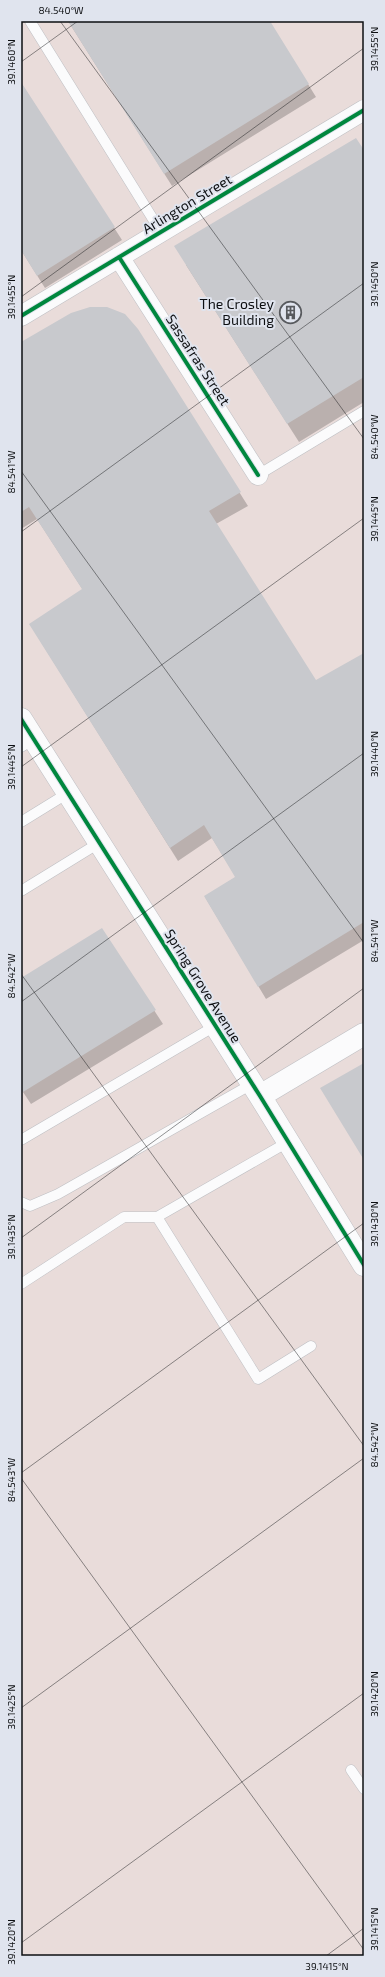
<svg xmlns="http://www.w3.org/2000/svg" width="385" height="1977" font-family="'Exo 2',sans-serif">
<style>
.industrial{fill:#e9dcda}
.shadow{fill:#0003}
.building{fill:#c8c9cd}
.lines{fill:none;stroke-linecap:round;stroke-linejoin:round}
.lane-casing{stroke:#bebfc3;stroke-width:11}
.street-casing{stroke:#bebfc3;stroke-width:21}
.secondary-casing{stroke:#bebfc3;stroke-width:23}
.lane{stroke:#fbfbfc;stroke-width:10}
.street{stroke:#fbfbfc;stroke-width:20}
.secondary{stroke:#fbfbfc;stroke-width:22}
.cycleway-casing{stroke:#e0e4ee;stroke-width:6}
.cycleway{stroke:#00873e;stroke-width:4}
.ticks{fill:none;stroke:#0d0f12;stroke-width:1;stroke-opacity:0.45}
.labels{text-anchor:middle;stroke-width:4;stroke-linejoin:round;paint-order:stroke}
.street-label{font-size:14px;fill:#0d0f12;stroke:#e0e4ee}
.poi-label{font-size:14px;fill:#0d0f12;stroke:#e0e4ee;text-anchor:end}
.neatline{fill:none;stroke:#0d0f12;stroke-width:1.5}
.ticks-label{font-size:10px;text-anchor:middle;fill:#0d0f12}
</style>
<rect width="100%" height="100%" fill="#e4e5ea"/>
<path class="industrial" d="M21,21H364V1956H21Z"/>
<path class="shadow" d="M68,21H269L316,97L172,186Z
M21,83L122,240L45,288L21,250Z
M364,152V402L299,442L186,265Z
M137,330L248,506L216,524L316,682L364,655V940L266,999L205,897L236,877L212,838L178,861L38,637L83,590L37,519L21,529V344Z
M102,930L163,1024L31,1104L21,1089V979Z"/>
<path class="building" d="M68,21H270L309,84L164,174Z
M21,82L115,227L37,276L21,250Z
M356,138L364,150V377L287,424L174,246Z
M90,307H107L125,314L138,329L241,492L209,511L316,680L364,653V922L258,987L204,896L235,877L204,825L170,848L29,624L82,589L29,507L21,512V342L71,313Z
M102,928L156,1010L23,1092L21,1089V978Z
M364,1063V1160L320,1088Z"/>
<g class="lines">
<defs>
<path id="lane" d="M30,21L161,232
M258,475L364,411
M21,747L34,739
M21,822L68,793
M21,891L99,843
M21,1140L215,1026
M21,1202L30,1206L58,1194L252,1084
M157,1217L258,1379L311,1346
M21,1284L124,1217H157L288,1142
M351,1770L364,1789"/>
<path id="street" d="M119,257L258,475
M21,316L364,110"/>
<path id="secondary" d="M21,719L260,1096L364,1265
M260,1096L364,1034"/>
</defs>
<use href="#lane" class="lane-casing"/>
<use href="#street" class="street-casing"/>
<use href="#secondary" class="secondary-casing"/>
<use href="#lane" class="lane"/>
<use href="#street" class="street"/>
<use href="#secondary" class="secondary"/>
<defs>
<path id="cycleway" d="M119,257L258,475
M21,316L364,110
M21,719L260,1096L364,1265"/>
</defs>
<use href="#cycleway" class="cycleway-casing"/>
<use href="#cycleway" class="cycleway"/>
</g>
<path class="ticks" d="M60,21L364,439M21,62L78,21M21,297L364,48M21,471L364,943M21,532L364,283M21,767L364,518M21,974L364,1446M21,1002L364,753M21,1238L364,988M21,1473L364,1223M21,1478L364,1950M21,1708L364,1458M21,1943L364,1693M326,1956L364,1928"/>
<defs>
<symbol id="building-ring" viewBox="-11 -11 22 22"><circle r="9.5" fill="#e0e4ee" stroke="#585a5e" stroke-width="1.5"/><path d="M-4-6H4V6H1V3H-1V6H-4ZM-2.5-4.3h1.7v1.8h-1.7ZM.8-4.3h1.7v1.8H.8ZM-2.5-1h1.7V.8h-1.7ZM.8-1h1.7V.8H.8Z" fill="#585a5e"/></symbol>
</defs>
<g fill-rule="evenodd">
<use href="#building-ring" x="278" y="300" width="25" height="25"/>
</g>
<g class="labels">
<g class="street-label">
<text transform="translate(187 204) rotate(-31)" y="5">Arlington Street</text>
<text transform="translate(198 360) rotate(57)" y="5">Sassafras Street</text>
<text transform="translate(203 986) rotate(58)" y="5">Spring Grove Avenue</text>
</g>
<g class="poi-label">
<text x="274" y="309">The Crosley<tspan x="274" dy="16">Building</tspan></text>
</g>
</g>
<rect width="385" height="1977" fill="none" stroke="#e0e4ee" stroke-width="44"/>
<rect x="22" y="22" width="341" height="1933" class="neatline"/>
<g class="ticks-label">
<text x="61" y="14">84.540°W</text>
<text transform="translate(374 49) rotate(-90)" y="4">39.1455°N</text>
<text transform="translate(11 62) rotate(-90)" y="4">39.1460°N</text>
<text transform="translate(374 284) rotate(-90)" y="4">39.1450°N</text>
<text transform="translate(11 297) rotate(-90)" y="4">39.1455°N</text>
<text transform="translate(374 437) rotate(-90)" y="4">84.540°W</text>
<text transform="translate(11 472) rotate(-90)" y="4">84.541°W</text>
<text transform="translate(374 519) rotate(-90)" y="4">39.1445°N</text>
<text transform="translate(374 754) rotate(-90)" y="4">39.1440°N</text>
<text transform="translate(11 767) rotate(-90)" y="4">39.1445°N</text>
<text transform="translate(374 941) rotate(-90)" y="4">84.541°W</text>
<text transform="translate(11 976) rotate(-90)" y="4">84.542°W</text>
<text transform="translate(374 1224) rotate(-90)" y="4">39.1430°N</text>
<text transform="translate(11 1237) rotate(-90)" y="4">39.1435°N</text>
<text transform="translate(374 1445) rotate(-90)" y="4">84.542°W</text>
<text transform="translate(11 1480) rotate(-90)" y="4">84.543°W</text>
<text transform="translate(374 1694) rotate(-90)" y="4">39.1420°N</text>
<text transform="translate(11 1707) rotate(-90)" y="4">39.1425°N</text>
<text transform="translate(374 1929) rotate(-90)" y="4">39.1415°N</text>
<text transform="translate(11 1942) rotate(-90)" y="4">39.1420°N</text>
<text x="327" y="1970">39.1415°N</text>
</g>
</svg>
